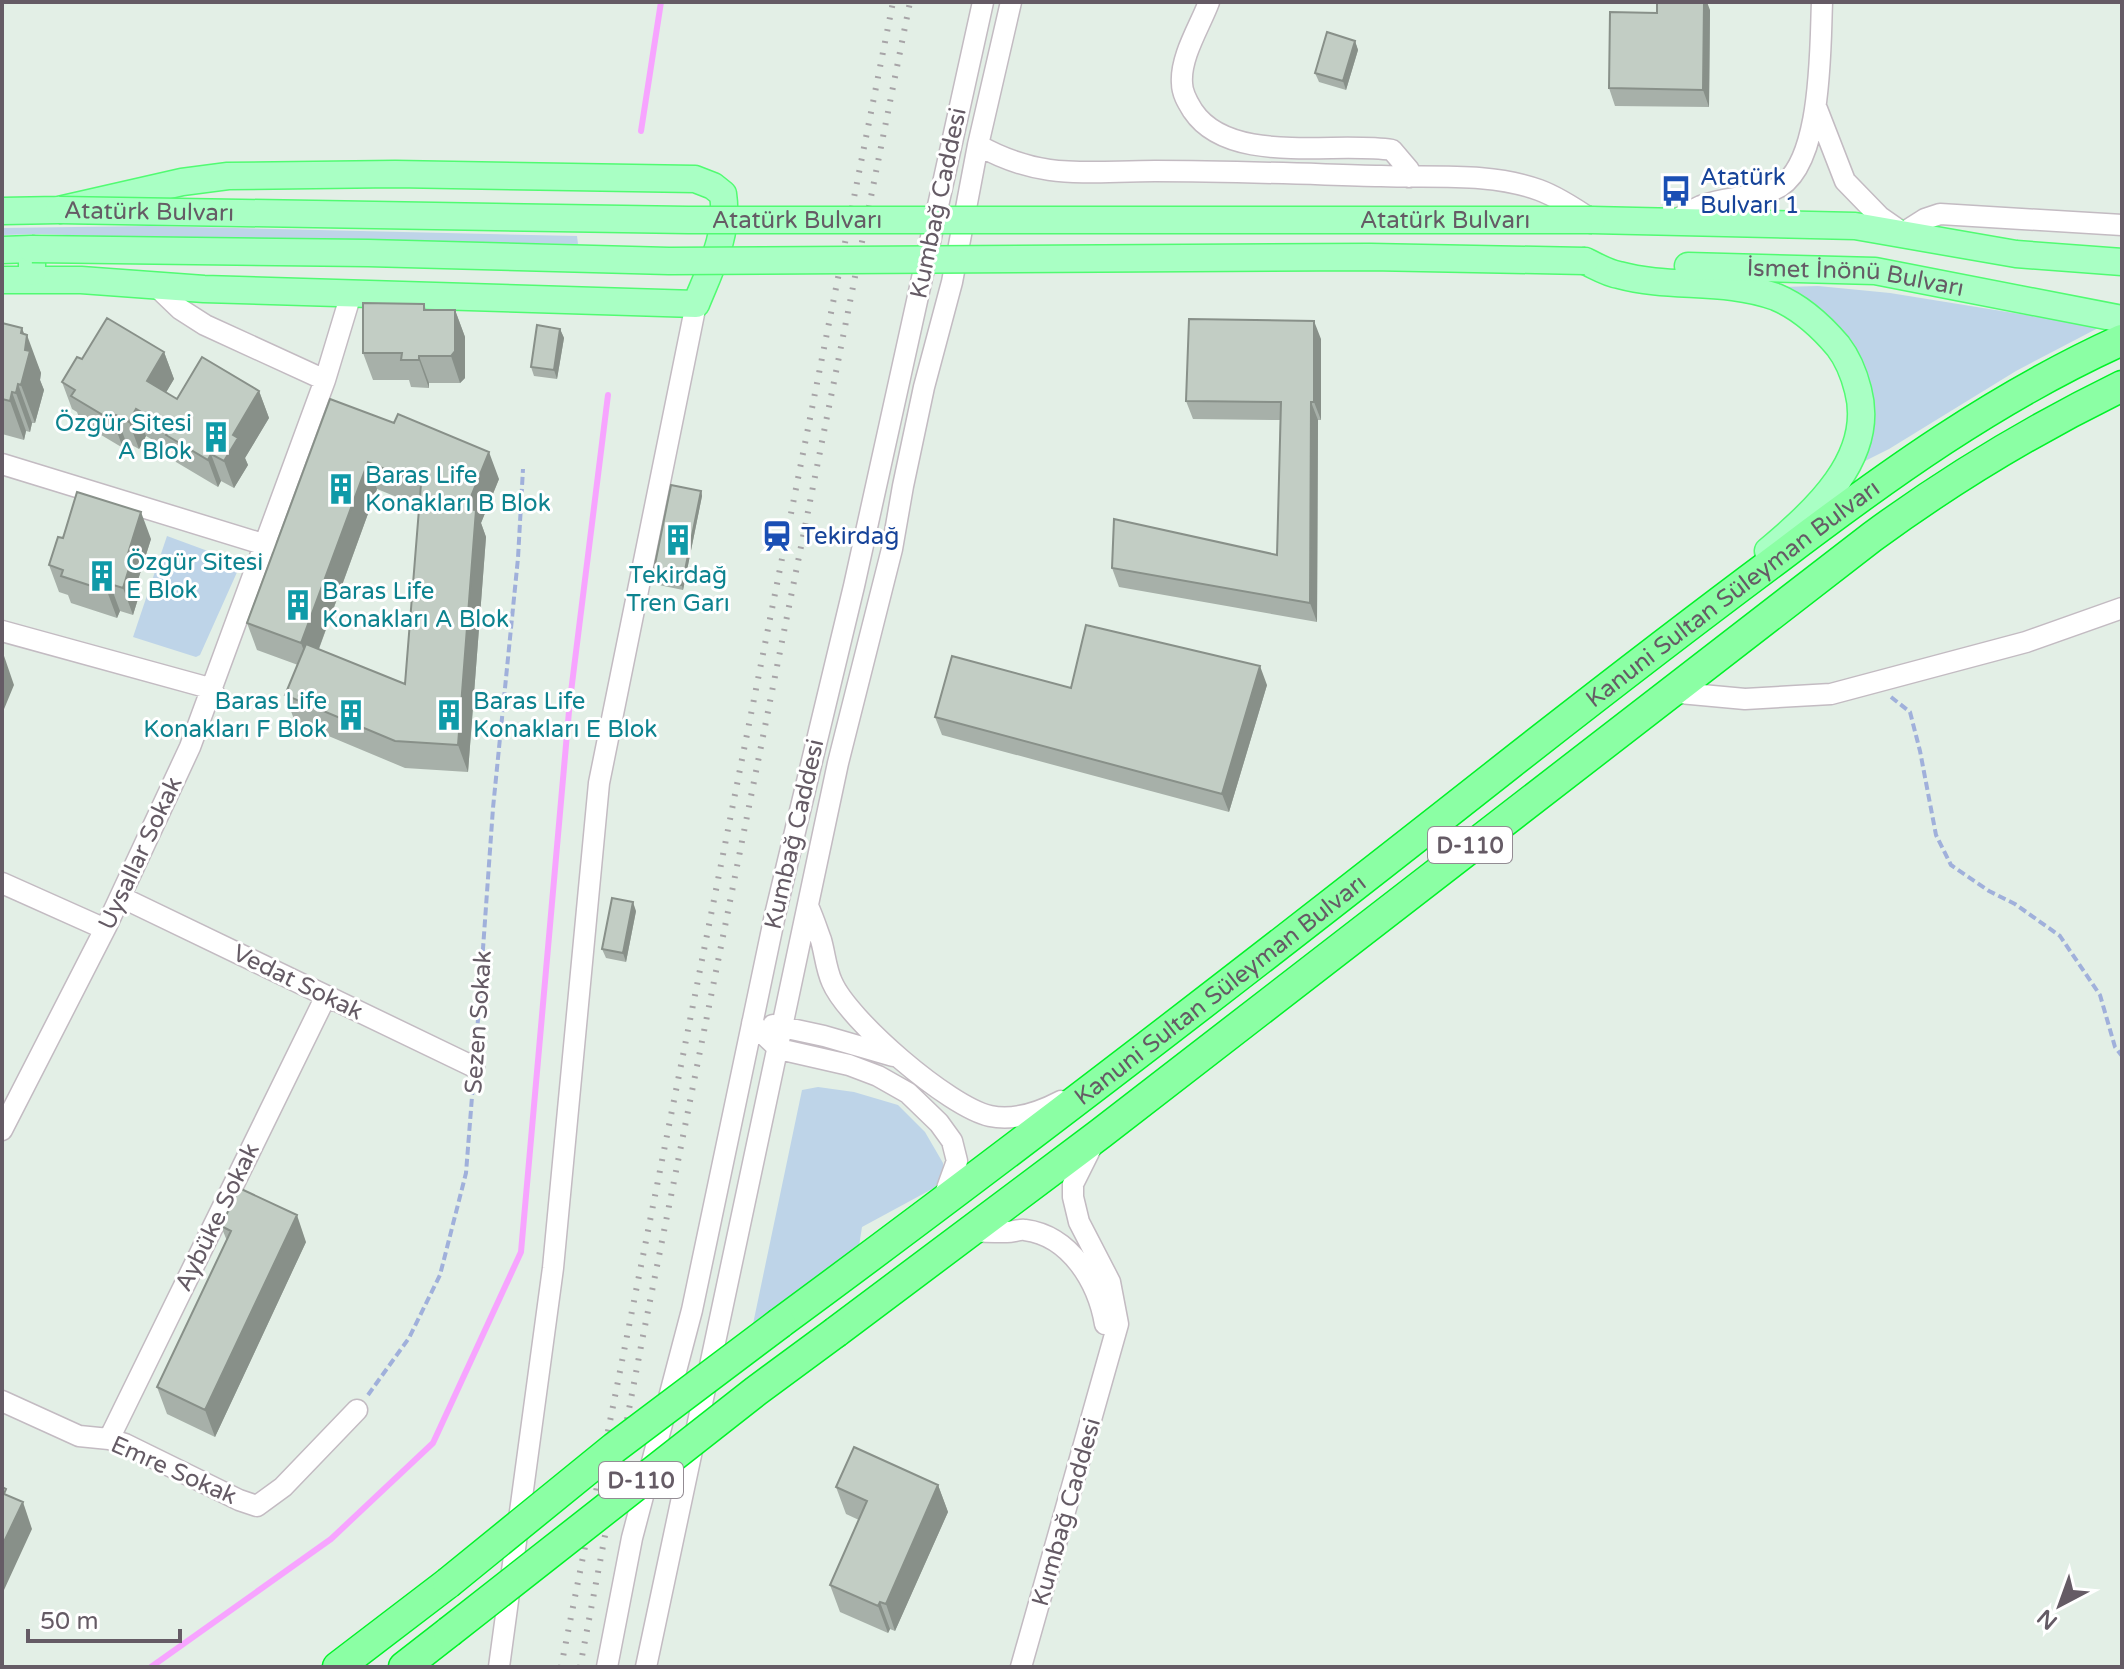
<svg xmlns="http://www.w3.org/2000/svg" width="2124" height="1669" font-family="'Varela Round',sans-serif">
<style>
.green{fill:#bed4e8}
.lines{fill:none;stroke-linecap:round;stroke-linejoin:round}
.stream{stroke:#f7a4ff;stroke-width:6}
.minor-casing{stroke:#c3bbc2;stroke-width:23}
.major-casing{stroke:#51fb72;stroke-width:29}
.highway-casing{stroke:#00f328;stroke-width:33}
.path{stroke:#a0b0db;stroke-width:4;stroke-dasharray:8 4;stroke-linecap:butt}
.minor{stroke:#fff;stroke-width:20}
.major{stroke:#a9ffc4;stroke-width:26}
.highway{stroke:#8bffa4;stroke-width:30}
.rail{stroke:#a7a4a7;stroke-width:6;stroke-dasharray:2 10;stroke-linecap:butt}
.major-bridge-casing{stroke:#51fb72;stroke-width:29;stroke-linecap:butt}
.highway-bridge-casing{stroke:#00f328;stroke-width:33;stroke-linecap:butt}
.major-bridge{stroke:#a9ffc4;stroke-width:26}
.highway-bridge{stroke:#8bffa4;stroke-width:30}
.wall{fill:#a7b0a9;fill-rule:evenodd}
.shaded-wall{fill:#889089}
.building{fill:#c2cdc4;stroke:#889089;stroke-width:2}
.labels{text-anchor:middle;stroke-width:6;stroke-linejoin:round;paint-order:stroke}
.shield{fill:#fff;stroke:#938c93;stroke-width:2}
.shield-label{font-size:22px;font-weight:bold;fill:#655b65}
.transit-label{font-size:24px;fill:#164399;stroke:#fff;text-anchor:start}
.street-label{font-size:24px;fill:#655b65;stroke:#fff}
.culture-label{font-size:24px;fill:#0d838f;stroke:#fff;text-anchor:start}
</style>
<rect width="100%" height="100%" fill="#e3efe6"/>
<path class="green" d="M148,226L577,236L578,244L145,238L41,234L2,235V228Z
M1818,286L1890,293L2100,327L2016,371L1889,449L1857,465L1869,426L1872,388L1850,339L1814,303L1780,287Z
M167,536L235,561L238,570L200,655L196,657L133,637Z
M818,1087L854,1092L898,1105L925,1132L943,1163V1176L934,1188L862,1227L857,1259L839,1263L753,1324L802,1090Z"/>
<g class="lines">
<path class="stream" d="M641,131L661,2
M151,1667L331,1539L433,1443L521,1252L570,700L608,395"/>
<defs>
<path id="minor" d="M1209,2C1200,26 1180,57 1182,83C1182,94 1188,103 1193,111C1230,166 1335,141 1392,150L1409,170V177
M1817,109L1845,181L1880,217L1903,233L1925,219L1940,214L2122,225
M978,145C1042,181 1086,171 1155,171C1231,171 1306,174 1381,176C1433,178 1490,172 1539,190C1558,197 1576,209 1592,220
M1674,221C1683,216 1692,210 1701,206C1723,197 1750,198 1773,190C1823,172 1820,47 1822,2
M156,286L180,309L205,325L325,380
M2,464L266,545
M2,631L213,689
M1669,692L1745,699L1831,694L2026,642L2122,608
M2,883L105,929
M121,897L474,1067
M808,906C813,917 817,929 821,940C825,954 826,969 832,982C848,1020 949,1107 990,1116C1013,1121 1040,1112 1061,1101
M752,1023L779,1049L849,1065L878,1076L908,1093L939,1123L952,1141L957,1161L945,1194L939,1202
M773,1025L824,1036L893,1056
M2,1130L107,925L190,747L325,380L351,294
M969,1231C982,1232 994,1232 1007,1232C1013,1232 1020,1229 1025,1230C1071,1236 1098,1283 1105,1324
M2,1401L79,1436L109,1439L125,1444L239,1500L257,1506L283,1487L357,1410
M109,1439L326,996
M499,1667L553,1268L599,783L696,304
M607,1667L632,1538L692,1310L775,915L854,586L983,2
M646,1667L838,763L892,549L903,486L924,387L952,282L978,145L1011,2
M1021,1667L1118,1324L1110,1282L1079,1222L1073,1197V1184L1092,1146"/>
<g id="major">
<path d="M2,211L59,210L182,182L228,176L395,174L695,179L713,186L723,194C729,234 711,267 696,304L204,289L81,280H2"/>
<path d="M1592,220L1855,226L2016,254L2122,262"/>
<path d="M2,250L32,249V272"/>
<path d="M1585,261C1596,266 1607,273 1619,275C1670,289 1724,278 1776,297C1800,307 1821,326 1838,346C1848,359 1854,374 1858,390C1876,458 1814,512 1768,551"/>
<path id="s1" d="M1688,266L1875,271L2122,319"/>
</g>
<g id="highway">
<path id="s2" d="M780,1323C1027,1141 1270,953 1511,763C1599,694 1687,626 1777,559C1886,476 1996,397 2122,340"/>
<path d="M836,1332L1100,1134L1872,537C1951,479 2034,429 2122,386"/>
<path d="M338,1667L448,1583"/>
<path d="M404,1667L449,1632"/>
</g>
</defs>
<use href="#minor" class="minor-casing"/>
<use href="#major" class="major-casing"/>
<use href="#highway" class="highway-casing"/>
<path class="path" d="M1891,697L1910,712L1920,751L1936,835L1951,865L1989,891L2015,904L2060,936L2100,995L2115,1047L2122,1056
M476,1047L493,808L518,558L523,469
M368,1395L409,1338L440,1275L466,1173L473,1084"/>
<use href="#minor" class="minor"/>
<use href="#major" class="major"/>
<use href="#highway" class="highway"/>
<path class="rail" d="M561,1667L893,2
M580,1667L642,1341L910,2"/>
<defs>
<g id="major-bridge">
<path id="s3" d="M59,210L688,220H1592"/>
<path d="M32,249L368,253L669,261L1370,257L1585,261"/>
</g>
<path id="highway-bridge" d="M448,1583L614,1448L780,1323
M449,1632L756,1391L836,1332"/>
</defs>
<use href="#major-bridge" class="major-bridge-casing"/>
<use href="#highway-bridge" class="highway-bridge-casing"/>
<use href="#major-bridge" class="major-bridge"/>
<use href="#highway-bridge" class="highway-bridge"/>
</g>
<path class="wall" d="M1710,10L1709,107L1615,106L1609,88Z
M1355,41L1358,50L1346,90L1319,82L1315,73Z
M424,304L426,310H455L465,337V378L460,383H429V388L411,387L409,380H373L363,353Z
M2,323L24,334L41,373L40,380L44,390L35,423H32L30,432L26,431L24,440L2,434Z
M560,329L564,338L557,379L534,376L531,367Z
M1321,339V420H1318L1317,622L1119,587L1112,568L1277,555L1280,420L1193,419L1186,401Z
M164,352L174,379L166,392L177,399L259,391L269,418L245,458L248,465L234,488L221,481L218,487L176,462L172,451L146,436L139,449L126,442L123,448L81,423L77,412L72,409L62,382L82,359Z
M330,399L499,479L481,523L486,537L468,772L405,768L295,722L285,695L298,665L257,650L247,623ZM377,489L419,506L405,684L319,649Z
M701,491L702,496L683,590L654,584L652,579Z
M63,538L151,539L138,580L141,589L133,615L120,611L117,618L71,603L68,595L59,592L49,565Z
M1267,685L1229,812L942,735L935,717Z
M636,911L626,962L606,958L602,949Z
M221,1226L306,1242L215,1437L167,1414L157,1387L227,1241Z
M938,1485L948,1512L895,1631L890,1629L888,1633L840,1612L830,1585L859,1520L846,1514L836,1487Z"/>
<path class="shaded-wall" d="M1704,2H1707L1710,10L1709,107L1703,90Z
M1355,41L1358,50L1346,90L1343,81Z
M455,310L465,337V378L460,383L451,356Z
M1314,321L1321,339V420L1314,402Z
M22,328L26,339L27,335L41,373L40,380L44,390L35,423L21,385L25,350L21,333Z
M560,329L564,338L557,379L554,370Z
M164,352L174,379L157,408L147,381Z
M419,356L429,383V388L419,360Z
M18,384L32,423L30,432L16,393Z
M259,391L269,418L245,458L248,465L234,488L224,461L233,435Z
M12,392L26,431L24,440L10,401Z
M1311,402L1318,420L1317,622L1310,603Z
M136,409L146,436L139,449L129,422Z
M116,415L126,442L123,448L113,421Z
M489,452L499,479L481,523L486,537L468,772L458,745L466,509Z
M211,454L221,481L218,487L208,460Z
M368,462L377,489L311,670L301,643Z
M701,491L702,496L683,590L682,585Z
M141,512L151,539L138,580L141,589L133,615L123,588L126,560Z
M110,584L120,611L117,618L107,591Z
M2,650L14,685L2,714Z
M1260,666L1267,685L1229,812L1222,794Z
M633,902L636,911L626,962L623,953Z
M297,1215L306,1242L215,1437L205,1410Z
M938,1485L948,1512L895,1631L886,1604Z
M23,1502L32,1529L4,1590L2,1586V1546Z
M880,1602L890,1629L888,1633L878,1606Z"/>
<path class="building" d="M1657,2H1704L1703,90L1609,88L1610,12L1657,13Z
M1327,32L1355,41L1343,81L1315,73Z
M363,303L424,304V310H455V351L451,356H419V360H401L402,353H363Z
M107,318L164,352L147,381L177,399L202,357L259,391L233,435L238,438L224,461L211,454L208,460L166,435L170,429L136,409L129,422L116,415L113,421L71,396L75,390L62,382L77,357L82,359Z
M1189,319L1314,321V402H1311L1310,603L1112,568L1114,519L1277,555L1281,402L1186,401Z
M2,323L22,328L21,333L27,335L25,350L30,351L21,385L18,384L16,393L12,392L10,401L2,399Z
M537,325L560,329L554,370L531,367Z
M330,399L394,423L398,414L489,452L466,509L476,510L458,745L395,741L285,695L306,644L405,684L421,484L368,462L301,643L247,623Z
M671,485L701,491L682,585L652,579Z
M77,492L141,512L126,560L131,562L123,588L110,584L107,591L61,576L63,570L49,565L58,537L63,538Z
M1086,625L1260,666L1222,794L935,717L952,656L1071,688Z
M612,898L633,902L623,953L602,949Z
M239,1188L297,1215L205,1410L157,1387L231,1231L221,1226Z
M854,1447L938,1485L886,1604L880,1602L878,1606L830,1585L867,1501L836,1487Z
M2,1487L6,1489L4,1494L23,1502L2,1546Z"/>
<defs>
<symbol id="bus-bare" viewBox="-9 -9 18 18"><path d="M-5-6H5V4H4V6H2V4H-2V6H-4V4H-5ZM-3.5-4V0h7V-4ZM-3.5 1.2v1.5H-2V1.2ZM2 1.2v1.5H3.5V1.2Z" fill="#1a4fb4" stroke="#fff" stroke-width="2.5" paint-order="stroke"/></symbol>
<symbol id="building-bare" viewBox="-9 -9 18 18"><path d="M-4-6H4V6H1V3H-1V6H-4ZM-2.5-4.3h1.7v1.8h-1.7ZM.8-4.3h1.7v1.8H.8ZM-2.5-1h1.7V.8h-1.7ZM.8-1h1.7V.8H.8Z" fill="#0f9aa8" stroke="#fff" stroke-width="2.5" paint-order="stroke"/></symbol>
<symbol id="station-bare" viewBox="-9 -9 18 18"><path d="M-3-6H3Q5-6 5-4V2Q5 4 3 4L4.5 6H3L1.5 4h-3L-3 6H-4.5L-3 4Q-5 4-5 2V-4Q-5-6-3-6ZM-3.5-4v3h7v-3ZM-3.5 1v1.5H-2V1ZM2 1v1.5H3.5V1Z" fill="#1a4fb4" stroke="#fff" stroke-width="2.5" paint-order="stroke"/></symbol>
</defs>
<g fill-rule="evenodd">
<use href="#bus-bare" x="1654" y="169" width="44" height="44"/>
<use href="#building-bare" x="194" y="415" width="44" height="44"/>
<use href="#building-bare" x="319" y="467" width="44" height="44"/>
<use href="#station-bare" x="755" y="514" width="44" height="44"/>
<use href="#building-bare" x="656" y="518" width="44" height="44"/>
<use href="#building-bare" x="80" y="554" width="44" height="44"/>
<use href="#building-bare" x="276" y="583" width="44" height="44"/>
<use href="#building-bare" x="329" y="693" width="44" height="44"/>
<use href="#building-bare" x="427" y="693" width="44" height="44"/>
</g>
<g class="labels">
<g class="shield">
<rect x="1428" y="827" width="84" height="36" rx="6"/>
<rect x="599" y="1462" width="84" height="36" rx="6"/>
</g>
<g class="shield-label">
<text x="1470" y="853">D-110</text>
<text x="641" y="1488">D-110</text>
</g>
<g class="transit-label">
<text x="1700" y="185">Atatürk<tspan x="1700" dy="28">Bulvarı 1</tspan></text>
<text x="801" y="544">Tekirdağ</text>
</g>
<g class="street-label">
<text transform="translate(938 203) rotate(-78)" y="8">Kumbağ Caddesi</text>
<text dy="8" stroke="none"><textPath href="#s3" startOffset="90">Atatürk Bulvarı</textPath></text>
<text dy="8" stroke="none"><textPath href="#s3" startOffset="738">Atatürk Bulvarı</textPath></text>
<text dy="8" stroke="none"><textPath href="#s3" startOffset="1386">Atatürk Bulvarı</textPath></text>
<text dy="8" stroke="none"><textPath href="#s1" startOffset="168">İsmet İnönü Bulvarı</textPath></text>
<text dy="8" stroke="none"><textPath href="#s2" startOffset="1200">Kanuni Sultan Süleyman Bulvarı</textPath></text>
<text transform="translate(794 834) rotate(-77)" y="8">Kumbağ Caddesi</text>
<text transform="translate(140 853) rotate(-65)" y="8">Uysallar Sokak</text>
<text transform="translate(298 982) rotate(26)" y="8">Vedat Sokak</text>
<text dy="8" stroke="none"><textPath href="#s2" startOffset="552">Kanuni Sultan Süleyman Bulvarı</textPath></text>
<text transform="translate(478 1022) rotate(-86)" y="8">Sezen Sokak</text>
<text transform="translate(217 1217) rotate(-64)" y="8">Aybüke Sokak</text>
<text transform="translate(174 1470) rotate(24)" y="8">Emre Sokak</text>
<text transform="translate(1066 1512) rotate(-74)" y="8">Kumbağ Caddesi</text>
</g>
<g class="culture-label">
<text x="192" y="431" text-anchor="end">Özgür Sitesi<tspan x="192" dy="28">A Blok</tspan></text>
<text x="365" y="483">Baras Life<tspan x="365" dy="28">Konakları B Blok</tspan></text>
<text x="126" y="570">Özgür Sitesi<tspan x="126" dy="28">E Blok</tspan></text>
<text x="678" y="583" text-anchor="middle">Tekirdağ<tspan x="678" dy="28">Tren Garı</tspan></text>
<text x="322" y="599">Baras Life<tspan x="322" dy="28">Konakları A Blok</tspan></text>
<text x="327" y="709" text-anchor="end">Baras Life<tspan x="327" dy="28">Konakları F Blok</tspan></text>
<text x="473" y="709">Baras Life<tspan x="473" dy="28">Konakları E Blok</tspan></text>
</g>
</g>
<rect width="2124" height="1669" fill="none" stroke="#655b65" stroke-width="8"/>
<g transform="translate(2060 1605) rotate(221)" stroke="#ffffff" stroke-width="6" paint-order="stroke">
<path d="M0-6L14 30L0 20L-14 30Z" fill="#655b65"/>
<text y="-12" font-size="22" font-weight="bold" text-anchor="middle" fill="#655b65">N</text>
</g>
<path d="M28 1629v12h152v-12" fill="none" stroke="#655b65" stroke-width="4"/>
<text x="40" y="1629" font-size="24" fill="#655b65" stroke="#ffffff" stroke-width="6" paint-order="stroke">50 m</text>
</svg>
